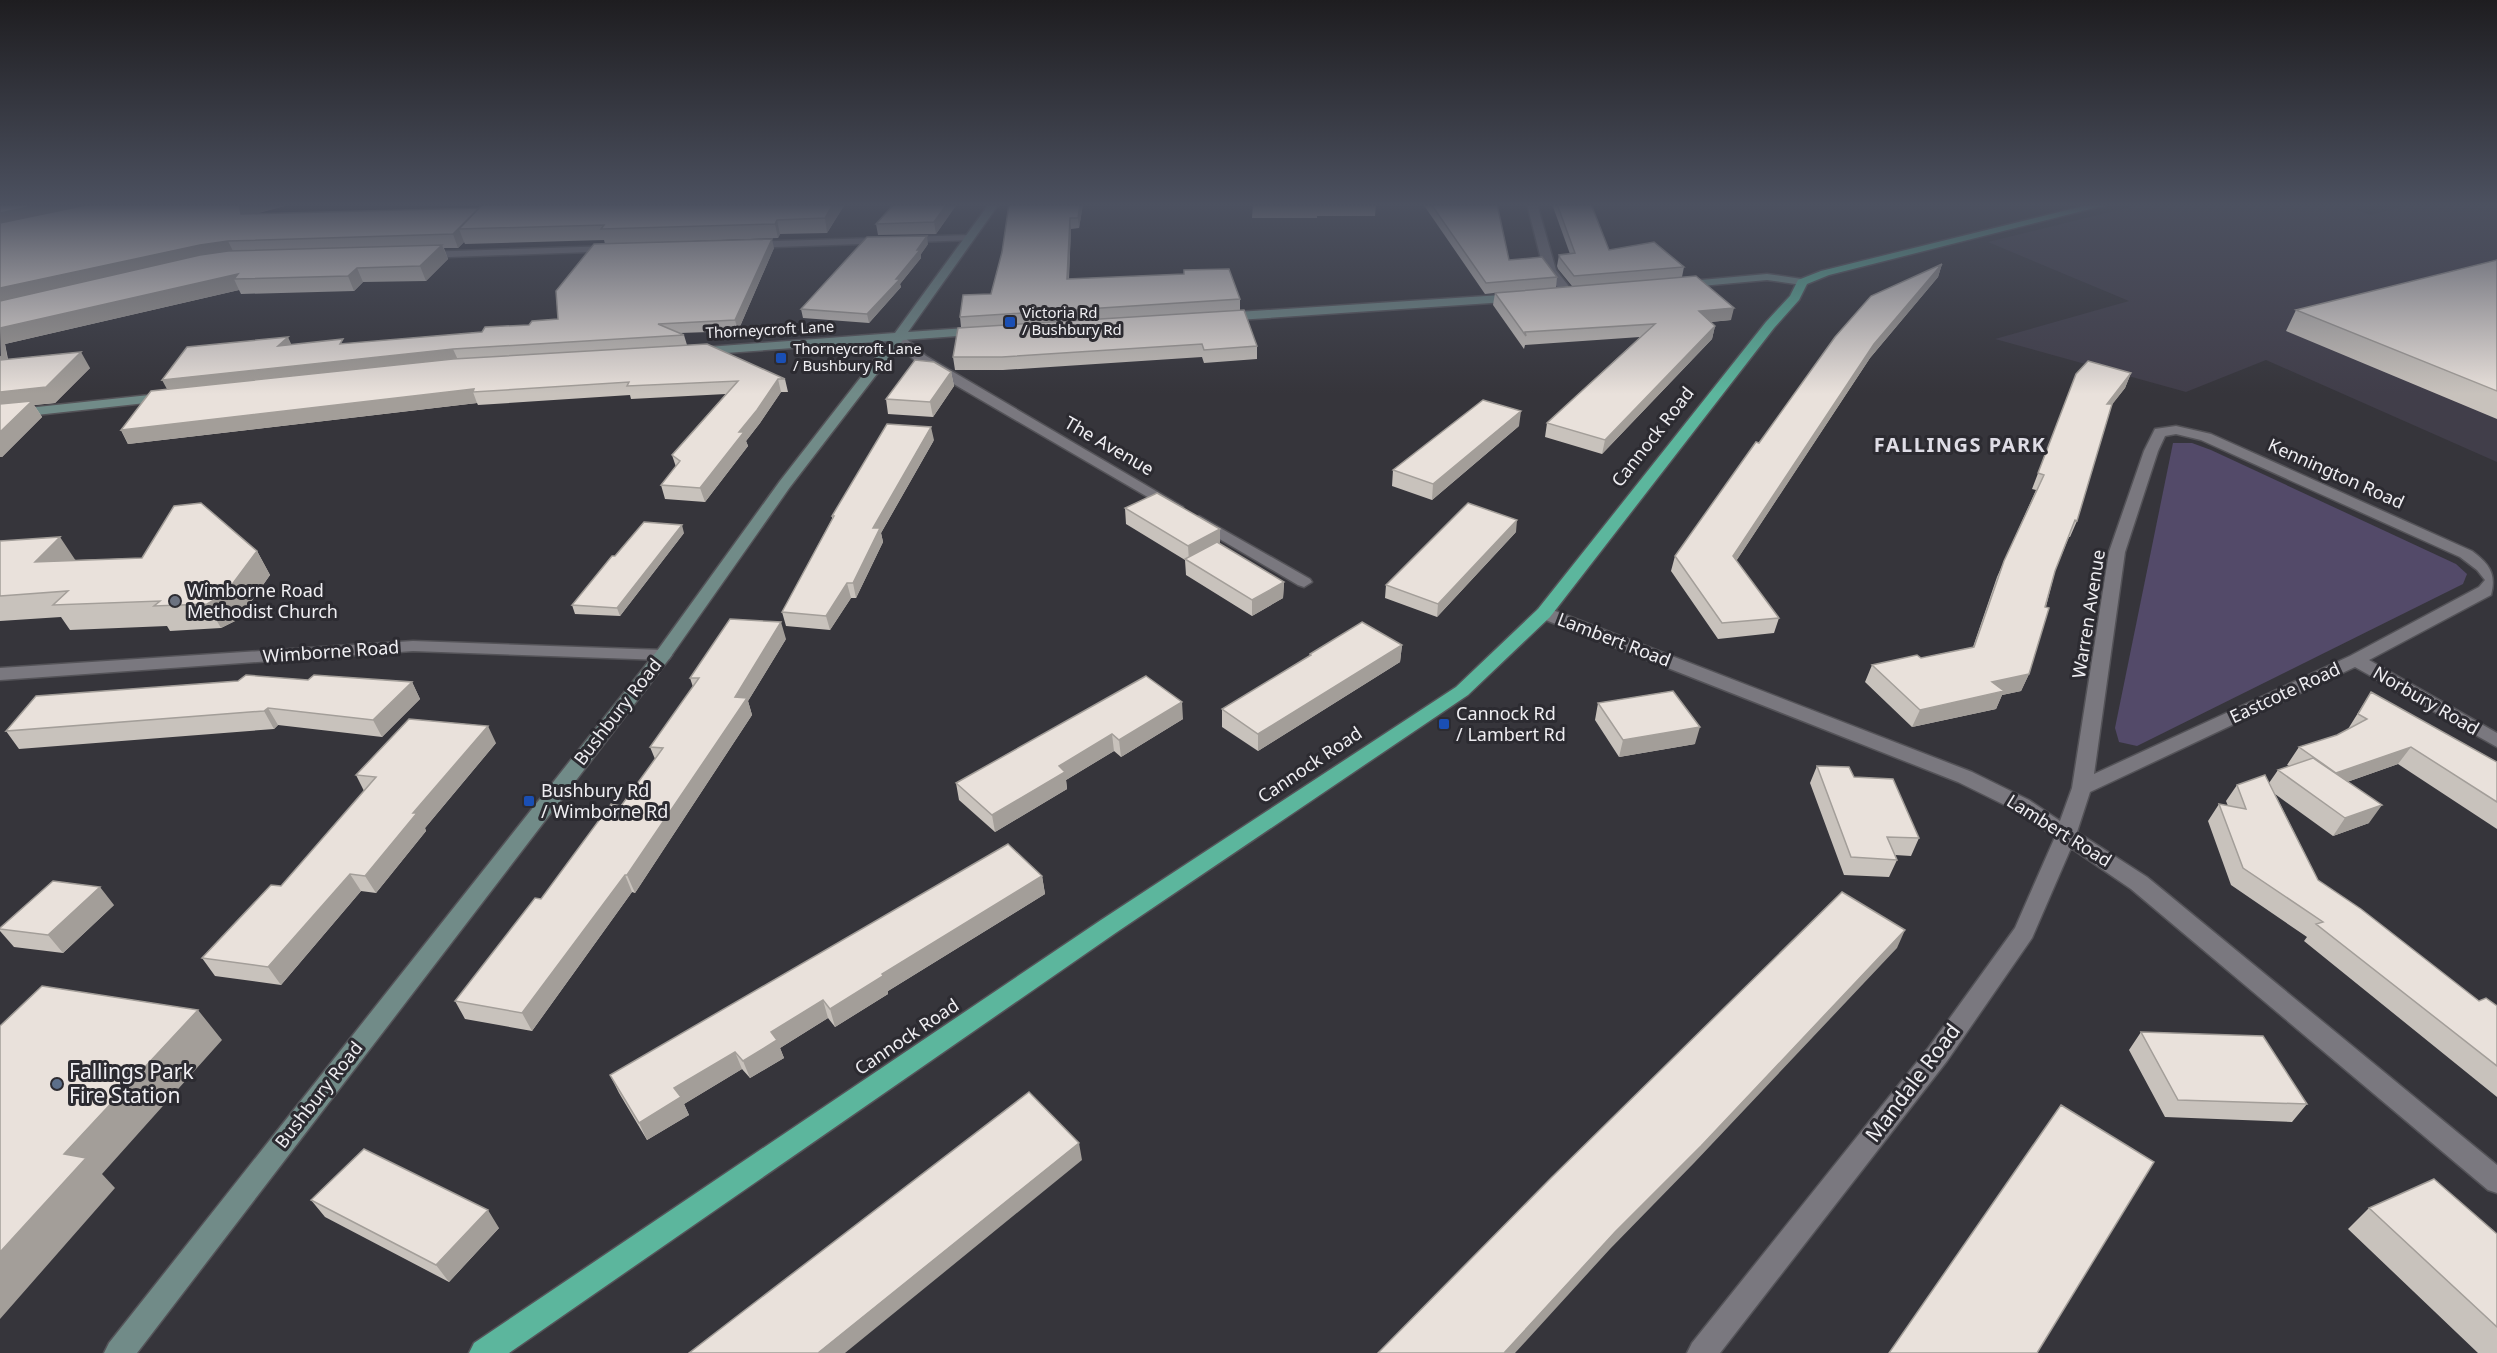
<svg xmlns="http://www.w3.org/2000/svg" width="2497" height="1353" font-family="'Noto Sans',sans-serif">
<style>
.built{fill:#413e4a}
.green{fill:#534a69}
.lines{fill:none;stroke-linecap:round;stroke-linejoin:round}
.street-casing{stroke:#545358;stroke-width:3}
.secondary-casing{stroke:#545358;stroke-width:3}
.highway-casing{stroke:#545358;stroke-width:3}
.street{fill:#7a787f;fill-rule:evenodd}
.secondary{fill:#718b88;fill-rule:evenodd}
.highway{fill:#5cb69d;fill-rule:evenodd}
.wall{fill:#c8c2bc}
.shaded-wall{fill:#a39e99}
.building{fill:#e9e1db;stroke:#a39e99;stroke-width:1.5}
.transit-dot{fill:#1a4fb4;stroke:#2c2b31;stroke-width:2}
.worship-dot{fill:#6b7280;stroke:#2c2b31;stroke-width:2}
.service-dot{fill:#5c6f8a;stroke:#2c2b31;stroke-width:2}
.labels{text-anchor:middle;stroke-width:6;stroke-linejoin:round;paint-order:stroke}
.far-poi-label{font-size:15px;fill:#efeef2;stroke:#2c2b31;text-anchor:start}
.far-street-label{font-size:15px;fill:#efeef2;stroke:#2c2b31}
.street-label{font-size:18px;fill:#efeef2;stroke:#2c2b31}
.poi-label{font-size:18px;fill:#efeef2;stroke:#2c2b31;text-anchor:start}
.far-district-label{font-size:20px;font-weight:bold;letter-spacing:1.5px;fill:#dfdde6;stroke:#2c2b31}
.near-poi-label{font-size:21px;fill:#efeef2;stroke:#2c2b31;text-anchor:start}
.near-street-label{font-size:21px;fill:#efeef2;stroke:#2c2b31}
</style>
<rect width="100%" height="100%" fill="#36353b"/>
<path class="built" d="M2142,204H2341L2371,215L2410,204H2497V462L2266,360L2186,392L1995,339L2129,301L1988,242Z"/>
<path class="green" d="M2173,443H2192L2211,450L2456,564L2467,574L2463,584L2137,746L2119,742L2115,728Z"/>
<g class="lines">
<defs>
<path id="street" d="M1527,204H1537L1556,270L1575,294L1573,296H1565L1544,271Z
M969,235L974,238L973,240L749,248L744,245L749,242Z
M613,246L619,249L617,251L422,258L416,255L422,252Z
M898,334L902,335L926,356L1183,507L1175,512L1170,510L916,362L892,338Z
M2176,426L2211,434L2472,551C2488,563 2497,573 2491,595L2369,660L2497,733V747L2355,667L2090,792L2077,832L2147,877L2497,1165V1193L2488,1190L2131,889L2071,848L2032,938L1947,1061L1720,1353H1687L1692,1343L1929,1047L2015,928L2055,837L2015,810L1958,782L1538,617L1536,613L1538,609H1550L1972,772L2029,800L2060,821L2072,788L2109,552L2144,451L2155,429ZM2176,434L2201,440L2460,557L2477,570L2485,580L2479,587L2350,656L2094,774L2125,552L2158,451L2165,436Z
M1199,516L1310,579L1312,582L1304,587L1298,585L1194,524L1191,521Z
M413,641L663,650L669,651L672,655L669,659L663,660L413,651L0,680V668Z"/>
<path id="secondary" d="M989,204H999L908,332L981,327L987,331L985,334L903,340L790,487L669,659L137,1353H104L109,1343L657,651L780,481L889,341L698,355L692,351L694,348L895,333Z
M1767,274L1802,279L1808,282L1802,285L1767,280L1679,288L1673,285L1679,282Z
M1517,294L1523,298L1521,301L1222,321L1216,317L1222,313Z
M168,393L173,394L175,397L173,400L0,419V411Z"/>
<path id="highway" d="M2091,204H2110L1829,275L1807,284L1799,300L1774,328L1550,617L1468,695L1117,932L509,1353H469L474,1343L1101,920L1456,687L1538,609L1766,322L1790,296L1798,280L1821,271Z"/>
</defs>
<use href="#street" class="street-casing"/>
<use href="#secondary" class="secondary-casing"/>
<use href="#highway" class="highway-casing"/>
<use href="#street" class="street"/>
<use href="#secondary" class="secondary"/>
<use href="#highway" class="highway"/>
</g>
<path class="wall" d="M0,204H292L255,214L479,209L483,204H845L827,233L780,234L778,238L605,244L604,240L465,244L464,242L458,248H444L448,259L426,281L363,282L354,291L241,294L239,290L5,344L8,359L90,368L55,403L34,405L42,417L2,457Z
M957,204L936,234L878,235L876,224Z
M1009,204H1083L1079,228L1071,229L1069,279L1240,299V310L1257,346V359L1204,363L1202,357L1003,370H955L953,357L961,327L960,317L991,294L1002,252Z
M1253,204H1376L1375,216H1317V218H1252Z
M1423,204H1497L1509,260L1557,277L1556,288L1572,286L1558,269L1557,266L1559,255L1570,254L1552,204H1591L1609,250L1684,267L1682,277L1731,320L1711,322L1715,326L1712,339L1602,454L1545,437L1547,423L1640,337L1525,345L1524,349L1493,305L1495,293L1485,294Z
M928,244L921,254V258L900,284L901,287L869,323L803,318L801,309Z
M774,248L738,331L680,333L684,335L687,345L785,379L788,392H781L760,423L746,441L748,446L705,502L665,499L661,485L676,467L672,455L726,394L631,399L630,395L478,405L477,403L128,444L121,430L167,389L292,344H345L482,332L529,325L558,319Z
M2497,260V419L2286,331L2296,310Z
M1942,264L1938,277L1870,358L1736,561L1779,618L1774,633L1718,639L1671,571L1675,556Z
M951,372L954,386L933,417L888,414L886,399Z
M2131,373L2125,388L2112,404L2077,521L2070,537H2069L2055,571L2029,674L2021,691L2002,695L1996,709L1912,727L1865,682L1872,665L1921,658L1973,647L1997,577L2036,490L2032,489L2076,374Z
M1519,426L1432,500L1392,486L1393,470Z
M934,440L881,533L883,542L856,598H851L830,630L786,626L782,612L832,519V516Z
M1125,508L1220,544L1284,582L1283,598L1252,616L1186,575L1185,560L1126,524Z
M1516,532L1437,617L1385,598L1386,585Z
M684,533L620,616L575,614L572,605L615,556Z
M0,541L76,560L142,558L257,551L270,575L239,619L221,628L170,631L167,626L70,630L61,617L0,621Z
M786,639L748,701L752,715L635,893L632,892L532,1031L465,1019L455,1001L621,806L655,759L650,747L693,687L690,678Z
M1402,645L1400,662L1258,751L1222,727V709L1309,656L1310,654Z
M1146,676L1183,719L1121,757L1114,751L1066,780L1067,789L995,832L959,800L956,783Z
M308,680L412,682L420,699L382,737L278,725L274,729L19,749L6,731Z
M2371,692L2497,762V829L2398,764L2347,782L2369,823L2333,836L2275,794L2318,880L2479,1001L2497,1006V1097L2304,941L2307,937L2231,885L2208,821L2219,804L2228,806L2226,801L2237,785L2269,783L2278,770L2289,766L2287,765L2299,747L2337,735L2348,729Z
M1598,703L1695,744L1619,757L1595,720Z
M496,743L425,828L426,831L376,893L361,891L281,985L215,976L202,958L281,886L364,791L356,775Z
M1817,766L1854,777L1919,838L1911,856L1895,855L1897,860L1889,877L1844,875L1810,783Z
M1042,876L1045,894L888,991V994L835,1027L828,1018L780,1048L784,1058L750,1078L742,1069L684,1104L689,1115L647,1140L619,1093L610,1075Z
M114,905L63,953L14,947L0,931V928Z
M2141,1032L2307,1104L2292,1122L2165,1117L2129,1050Z
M311,1200L499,1228L449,1282L325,1217Z
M2369,1208L2497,1234V1353H2478L2348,1229Z"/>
<path class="shaded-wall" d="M43,204H118L0,228V213Z
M239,204H292L245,216L241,214Z
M833,204H845L827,233L825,218Z
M947,204H957L936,234L934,222Z
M1080,204H1083L1079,228L1078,218Z
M479,208L459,229L464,242L458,248L453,234Z
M1070,218L1071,229L1068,290L1067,279Z
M777,220L780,234L778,238L775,224Z
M927,236L928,244L921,254V258L900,284L901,287L869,323L867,314Z
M772,239L774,248L738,331L735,320Z
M228,241L235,255L0,305V288L200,245Z
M442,245L448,259L426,281L420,266Z
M1942,264L1938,277L1870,358L1729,572L1733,556L1874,344Z
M357,268L363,282L354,291L348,276Z
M238,274L234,279L239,290L5,344L10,376L1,360L0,328Z
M1734,308L1731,320L1697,323L1699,311Z
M1715,326L1712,339L1602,454L1605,440Z
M288,337L293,348L278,346Z
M453,349L458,360L168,391L162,380Z
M81,352L90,368L55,403L34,405L42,417L2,457H0V392Z
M951,372L954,386L933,417L930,402Z
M2131,373L2125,388L2101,419L2107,404Z
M778,379L781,392L760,423L746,441L748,446L705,502L700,488L739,432Z
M474,389L473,392L477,403L128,444L121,430Z
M1521,411L1519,426L1432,500L1433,484Z
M931,427L934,440L881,533L883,542L856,598L853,583L873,528Z
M1517,520L1516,532L1437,617L1438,604Z
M682,525L684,533L620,616L617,608Z
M1220,529V545L1189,561L1188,546Z
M60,537L76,561L35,562Z
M257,551L270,575L239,619L221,628L207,604Z
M1284,582L1283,598L1252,616V600Z
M847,583L851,598L830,630L826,616Z
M781,622L786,639L748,701L752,715L635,893L627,875L735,697Z
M1402,645L1400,662L1258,751V734Z
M2029,674L2021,691L2002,695L1996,709L1912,727L1920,710L1992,682Z
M412,682L420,699L382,737L373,720Z
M1182,702L1183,719L1121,757L1119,740Z
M268,708L278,725L274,729L264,711Z
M488,726L496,743L425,828L426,831L376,893L365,876L413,813Z
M1700,727L1695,744L1619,757L1623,740Z
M1112,734L1114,751L1066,780L1067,789L995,832L992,815L1059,766Z
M2411,747L2398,764L2324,790L2336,773Z
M2382,805L2369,823L2333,836L2345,818Z
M350,874L361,891L281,985L268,967Z
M625,875L632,892L532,1031L522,1013Z
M1042,876L1045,894L888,991V994L835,1027L830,1009L882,974Z
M100,887L114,905L63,953L48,935Z
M1905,930L1897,948L1694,1163L1610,1249L1515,1353H1504L1615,1232Z
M823,1000L828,1018L780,1048L784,1058L750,1078L743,1061L771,1032Z
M198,1010L222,1040L102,1174L115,1188L0,1319V1252L64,1154Z
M735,1052L742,1069L684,1104L689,1115L647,1140L639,1123L674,1088Z
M1079,1143L1082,1160L845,1353H818Z
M488,1210L499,1228L449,1282L436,1265Z"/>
<path class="building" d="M0,204H43L0,213Z
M91,204H239L241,214L479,208L453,234L228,241L200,245L0,288V223Z
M483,204H833L825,218L777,220L775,224L601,229L604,225L459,229Z
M894,204H947L934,222L876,224Z
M1009,204H1080L1078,218H1070L1067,279L1184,274V270L1229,269L1240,299L960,317L963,295L991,294L1002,252Z
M1253,204H1317V205H1253Z
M1431,204H1497L1509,260L1542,257L1557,277L1486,283Z
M1557,204H1591L1609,250L1654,242L1684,267L1574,276L1560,258L1559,255L1575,253Z
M927,236L917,250H920L896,279H900L867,314L801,309L867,237Z
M772,239L735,320L658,324L684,335L453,349L162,380L187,347L288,337L278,346L343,339L340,344L482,332L485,327L529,325L532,321L558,319L556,291L594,244Z
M442,245L420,266L357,268L348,276L234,279L238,274L0,328V301L200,255L228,251Z
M2497,260V391L2296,310Z
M1942,264L1874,344L1733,556L1779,618L1722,623L1675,556L1756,442L1759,443L1835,337L1871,296Z
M1696,276L1734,308L1699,311L1715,326L1605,440L1547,423L1655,324L1525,332L1526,336L1495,293Z
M1244,310L1257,346L1204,350L1202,344L1002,357H953L958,328Z
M707,344L785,379H778L757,410L739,432H744L700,488L661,485L680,461L672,455L738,381L627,386L629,382L473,392L474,389L121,430L151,391L453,359Z
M81,352L46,387L0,392V356L1,360Z
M915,360L934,362L951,372L930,402L886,399Z
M2088,361L2131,373L2107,404H2112L2077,521L2075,520L2055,571L2045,607L2049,608L2029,674L1992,682L2004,691L1920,710L1872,665L1917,655L1921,658L1974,647L2004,561L2044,475L2038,473L2076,374Z
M1483,400L1521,411L1433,484L1393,470Z
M32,401L0,432V404Z
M887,424L931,427L873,528H880L853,583H847L826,616L782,612L834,516H832Z
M1157,493L1220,529L1188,546L1125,508Z
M201,503L257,551L225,594L207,604L154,606L160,601L53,605L68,591L0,596V541L60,537L35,562L142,558L174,506Z
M1468,503L1517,520L1438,604L1386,585Z
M644,522L682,525L617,608L572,605L612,556H615Z
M1217,542L1284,582L1252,600L1185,559Z
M730,619L781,622L735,697L747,698L627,875H625L522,1013L455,1001L535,898L541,899L611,804L621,806L663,748L650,747L699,678H690Z
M1362,622L1402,645L1258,734L1222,709L1311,655L1310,654Z
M246,675L308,680L314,675L412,682L373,720L268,708L264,711L6,731L36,696L238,681Z
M1146,676L1182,702L1119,740L1112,734L1059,766L1065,772L992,815L956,783Z
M1673,691L1700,727L1623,740L1598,703Z
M2371,692L2497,762V802L2411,747L2336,773L2299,747L2337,735L2367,719L2358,714Z
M409,719L488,726L413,813H417L365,876L350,874L268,967L202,958L271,885L281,886L376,777L356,775Z
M2313,758L2382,805L2345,818L2278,770Z
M1817,766L1849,767L1854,777L1893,779L1919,838L1887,837L1897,860L1851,857Z
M2265,775L2318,880L2361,909L2479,1001L2486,998L2497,1006V1066L2316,924L2323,922L2243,868L2219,804L2246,809L2237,785Z
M1008,844L1042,876L882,974L883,976L830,1009L823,1000L771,1032L777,1040L743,1061L735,1052L674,1088L681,1097L639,1123L610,1075Z
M53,881L100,887L48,935L0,929V928Z
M1842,892L1905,930L1701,1146L1615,1232L1504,1353H1378L1551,1178Z
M42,986L198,1010L64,1154L86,1158L0,1252V1026Z
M2141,1032L2263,1036L2307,1104L2178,1100Z
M1029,1092L1079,1143L818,1353H689Z
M2061,1105L2154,1162L2037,1353H1889Z
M364,1149L488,1210L436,1265L311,1200Z
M2434,1179L2497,1234V1327L2369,1208Z"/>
<linearGradient id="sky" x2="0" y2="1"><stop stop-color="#1e1d20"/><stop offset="0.52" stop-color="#4c5160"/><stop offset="1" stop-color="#4c5160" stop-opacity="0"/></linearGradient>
<rect width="2497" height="394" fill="url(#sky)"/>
<g class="transit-dot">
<rect x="1004" y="316" width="12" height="12" rx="3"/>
<rect x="775" y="352" width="12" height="12" rx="3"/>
<rect x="1438" y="718" width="12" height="12" rx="3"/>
<rect x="523" y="795" width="12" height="12" rx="3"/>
</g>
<circle class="worship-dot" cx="175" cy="601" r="6"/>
<circle class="service-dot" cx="57" cy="1084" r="6"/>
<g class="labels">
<g class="far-poi-label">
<text x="1022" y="318">Victoria Rd<tspan x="1022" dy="17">/ Bushbury Rd</tspan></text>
<text x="793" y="354">Thorneycroft Lane<tspan x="793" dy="17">/ Bushbury Rd</tspan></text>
</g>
<g class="far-street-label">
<text transform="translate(770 330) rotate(-3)" y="5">Thorneycroft Lane</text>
</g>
<g class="street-label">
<text transform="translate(1653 437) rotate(-52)" y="6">Cannock Road</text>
<text transform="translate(1109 446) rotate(30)" y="6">The Avenue</text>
<text transform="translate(2336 474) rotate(24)" y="6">Kennington Road</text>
<text transform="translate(2089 614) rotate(-81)" y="6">Warren Avenue</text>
<text transform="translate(1614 640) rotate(21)" y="6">Lambert Road</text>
<text transform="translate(331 652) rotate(-4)" y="6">Wimborne Road</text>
<text transform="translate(2285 693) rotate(-25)" y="6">Eastcote Road</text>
<text transform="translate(2426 701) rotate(30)" y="6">Norbury Road</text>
<text transform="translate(618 712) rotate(-52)" y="6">Bushbury Road</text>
<text transform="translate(1310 765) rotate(-34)" y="6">Cannock Road</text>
<text transform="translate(2059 831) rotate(32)" y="6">Lambert Road</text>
<text transform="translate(907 1037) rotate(-34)" y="6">Cannock Road</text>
<text transform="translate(319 1095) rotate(-52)" y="6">Bushbury Road</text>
</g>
<g class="poi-label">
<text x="187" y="597">Wimborne Road<tspan x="187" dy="21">Methodist Church</tspan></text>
<text x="1456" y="720">Cannock Rd<tspan x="1456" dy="21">/ Lambert Rd</tspan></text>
<text x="541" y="797">Bushbury Rd<tspan x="541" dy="21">/ Wimborne Rd</tspan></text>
</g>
<g class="far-district-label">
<text x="1960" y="452">FALLINGS PARK</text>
</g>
<g class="near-poi-label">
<text x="69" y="1079">Fallings Park<tspan x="69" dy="24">Fire Station</tspan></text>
</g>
<g class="near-street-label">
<text transform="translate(1913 1083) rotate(-53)" y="7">Mandale Road</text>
</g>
</g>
</svg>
